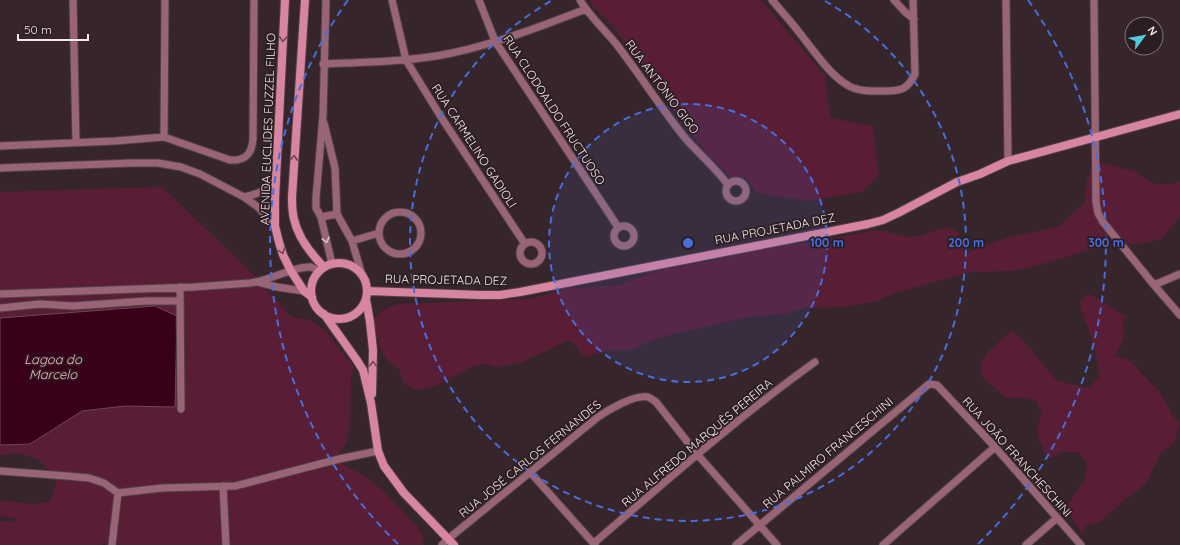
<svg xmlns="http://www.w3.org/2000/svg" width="1180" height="545" font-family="Quicksand,sans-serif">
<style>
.green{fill:#591e36}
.water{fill:#380019;stroke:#704658}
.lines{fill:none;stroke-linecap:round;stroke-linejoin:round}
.street-casing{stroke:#504146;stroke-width:9}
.secondary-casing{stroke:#504146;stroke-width:10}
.street{stroke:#996576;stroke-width:7}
.secondary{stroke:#d785a0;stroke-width:8}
.oneway{stroke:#704754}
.oneway2{stroke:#d8c1c8}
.ring{fill:none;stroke:#486ddc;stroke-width:2;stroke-dasharray:7 5}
.labels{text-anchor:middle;stroke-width:3.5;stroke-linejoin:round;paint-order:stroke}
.street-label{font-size:12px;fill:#f3e8eb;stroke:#2c1d21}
.water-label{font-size:13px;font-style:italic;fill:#fbaac4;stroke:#2c1d21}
.centre{fill:#486ddc;stroke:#2c1d21;stroke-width:2}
.ring-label{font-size:12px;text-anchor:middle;font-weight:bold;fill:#486ddc;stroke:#2c1d21;stroke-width:3.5;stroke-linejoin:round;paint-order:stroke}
</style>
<rect width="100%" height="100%" fill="#36262b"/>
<path class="green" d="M590,0H761L825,76L830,118L873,126L879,176L863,191L811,201L774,196L756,192L746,177L732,179L706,152L687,129L629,46L611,24L591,4Z
M1100,162L1138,173L1153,184H1173L1180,181V216L1162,239C1142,243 1132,249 1114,236L1099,241L1098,246L1092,249L1028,268L1011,271L971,272L894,293L878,301L844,307L806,308L789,313L750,317L716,324L665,336L629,350L606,351L586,357L580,352L575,343L568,340L521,363L495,367L487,364L476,365L437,385L424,389H413L404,383L399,369C385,361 385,358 379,343C378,338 375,333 374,328C372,313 388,307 399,304L531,299L565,289L621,285L648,274L669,268L706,262L760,248L815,242L872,231H885L906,237L919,236L939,229L949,228L956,231L962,237L964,242L963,253L964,254L1006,238L1062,226V223L1085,203C1086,186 1085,173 1100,162Z
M162,187L252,273L291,317L312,321L326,332L354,367L351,376L350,426L346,442L337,457V461L362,475L380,488L417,526L422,535L424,545H105L104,537L103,545H0V521L16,522L17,518L0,516V502L3,501L35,504L50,502L56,483V477L38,459L20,453L0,455V192Z
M1089,294L1127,317L1123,322L1124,339L1114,357L1125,358L1130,361L1162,395L1171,413L1180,425L1174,443L1159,455L1149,478L1143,486L1129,496L1101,521L1085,526L1083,535L1073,520L1068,506L1076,492L1085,480L1087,463L1078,452H1062L1050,459L1045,452L1038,437V426L1042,413L1036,401L1028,398H1007L981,376V362L990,350L1011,331L1023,340L1057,381L1088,388L1100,377L1095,348L1080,306L1081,299Z"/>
<path class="water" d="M155,306L177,316L175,407L125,406L82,411L30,444L0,445V318Z"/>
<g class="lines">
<defs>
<path id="street" d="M73,0L76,142
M326,0L323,115L316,198V208L321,217L332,264
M392,0L406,60L441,117L525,244
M479,0L495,41L618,227
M580,0C590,17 605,30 617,45C640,75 661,108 685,138C699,154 716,168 728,185
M772,0C783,13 795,26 805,40C818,56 831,76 849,86C860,92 874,91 886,91C901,91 908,89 915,74L913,0
M894,0L905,12L914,19
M1006,0L1008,161
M1094,0L1096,202L1098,213L1103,222L1154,285L1180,315
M323,64C366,62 410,62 452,53C498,43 542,26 586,9
M324,123L335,168L337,214L352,241L362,275
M164,137L165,0
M0,146L115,141L164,137L230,160C246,161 252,153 253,139L254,0
M0,168L132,163H158L181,167L200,174L244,197L258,207L275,226
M726 191a10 10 0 1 1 20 0a10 10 0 1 1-20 0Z
M244,197C258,194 265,191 276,181
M379 233a21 21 0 1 1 42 0a21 21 0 1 1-42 0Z
M321,217L337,214
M614 236a10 10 0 1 1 20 0a10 10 0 1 1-20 0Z
M352,241L379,233
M520 253a11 11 0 1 1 22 0a11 11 0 1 1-22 0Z
M258,282L277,287L304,291
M1154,285L1180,274
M0,294L194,287L250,283C269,281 294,266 311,267C314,268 316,269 319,272
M0,308L40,304L73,306L146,301H180L181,409L180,287
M0,471L67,476L89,478L104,483L118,493L162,488L235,486L339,459L378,451
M530,472L595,545
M223,486L226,545
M594,543C666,481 738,417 815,362
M112,545L118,493
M442,545L448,539L598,417C608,410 635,394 648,397C651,398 654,401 656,402L697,454L777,545
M736,545L929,384L937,385L995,447L1081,545
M883,545L995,447
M1026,545L1057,518"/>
<path id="secondary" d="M285,0L275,199V226L279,242L283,255L291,271L304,291L312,297
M305,0L292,197C292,204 292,212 294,219C298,238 311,254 324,267
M311 291a28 28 0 1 1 56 0a28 28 0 1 1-56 0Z
M367,291L481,295H500L520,292L868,224L883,220L898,213L957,182L980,174L1008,161L1180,114
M366,299L370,322L373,350L372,394
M324,314L356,359L363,370L371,403L378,451L384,466L404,493L454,545"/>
</defs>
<use href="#street" class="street-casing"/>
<use href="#secondary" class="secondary-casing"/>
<use href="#street" class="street"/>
<use href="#secondary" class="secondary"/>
</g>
<defs><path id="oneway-chevron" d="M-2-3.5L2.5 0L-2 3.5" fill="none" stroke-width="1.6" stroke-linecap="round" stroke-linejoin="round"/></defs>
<g class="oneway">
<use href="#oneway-chevron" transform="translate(283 39) rotate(93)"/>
<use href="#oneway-chevron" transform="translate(294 158) rotate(-86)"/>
<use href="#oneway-chevron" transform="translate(282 251) rotate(69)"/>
<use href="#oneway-chevron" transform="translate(373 364) rotate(-88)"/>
</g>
<use class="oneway2" href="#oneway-chevron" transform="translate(326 240) rotate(76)"/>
<circle cx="688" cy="243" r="139" fill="#486ddc" fill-opacity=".12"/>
<g class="ring">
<circle cx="688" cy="243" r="139"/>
<path d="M825 1A278 278 0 1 1 551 1"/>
<path d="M398 544A418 418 0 0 1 348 0M1028 0A418 418 0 0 1 978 544"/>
</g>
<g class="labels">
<g class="street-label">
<text transform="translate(662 87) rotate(53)" y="4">RUA ANTÔNIO GIGO</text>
<text transform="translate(554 110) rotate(57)" y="4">RUA CLODOALDO FRUCTUOSO</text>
<text transform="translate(268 129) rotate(-88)" y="4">AVENIDA EUCLIDES FUZZEL FILHO</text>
<text transform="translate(474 146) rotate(57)" y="4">RUA CARMELINO GADIOLI</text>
<text transform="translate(775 229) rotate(-11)" y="4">RUA PROJETADA DEZ</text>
<text transform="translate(446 280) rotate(1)" y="4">RUA PROJETADA DEZ</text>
<text transform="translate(697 443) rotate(-40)" y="4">RUA ALFREDO MARQUÊS PEREIRA</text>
<text transform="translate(828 453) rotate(-40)" y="4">RUA PALMIRO FRANCESCHINI</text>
<text transform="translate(1017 457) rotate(48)" y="4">RUA JOÃO FRANCHESCHINI</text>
<text transform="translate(530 459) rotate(-39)" y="4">RUA JOSÉ CARLOS FERNANDES</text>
</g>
<g class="water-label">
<text x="53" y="364">Lagoa do<tspan x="53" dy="15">Marcelo</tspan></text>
</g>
</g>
<circle cx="688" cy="243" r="6" class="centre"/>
<g class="ring-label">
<text x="827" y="247">100 m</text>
<text x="966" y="247">200 m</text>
<text x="1106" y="247">300 m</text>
</g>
<g transform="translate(1144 36) rotate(58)"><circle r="19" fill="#2c1d21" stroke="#7c6e72"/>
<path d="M0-3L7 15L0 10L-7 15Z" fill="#53cadc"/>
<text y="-6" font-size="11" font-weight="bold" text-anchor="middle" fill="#f3e8eb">N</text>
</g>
<path d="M18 34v6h70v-6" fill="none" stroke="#f3e8eb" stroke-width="2"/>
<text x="24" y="34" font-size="12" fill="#f3e8eb" stroke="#2c1d21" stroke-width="3" paint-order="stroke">50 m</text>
</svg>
